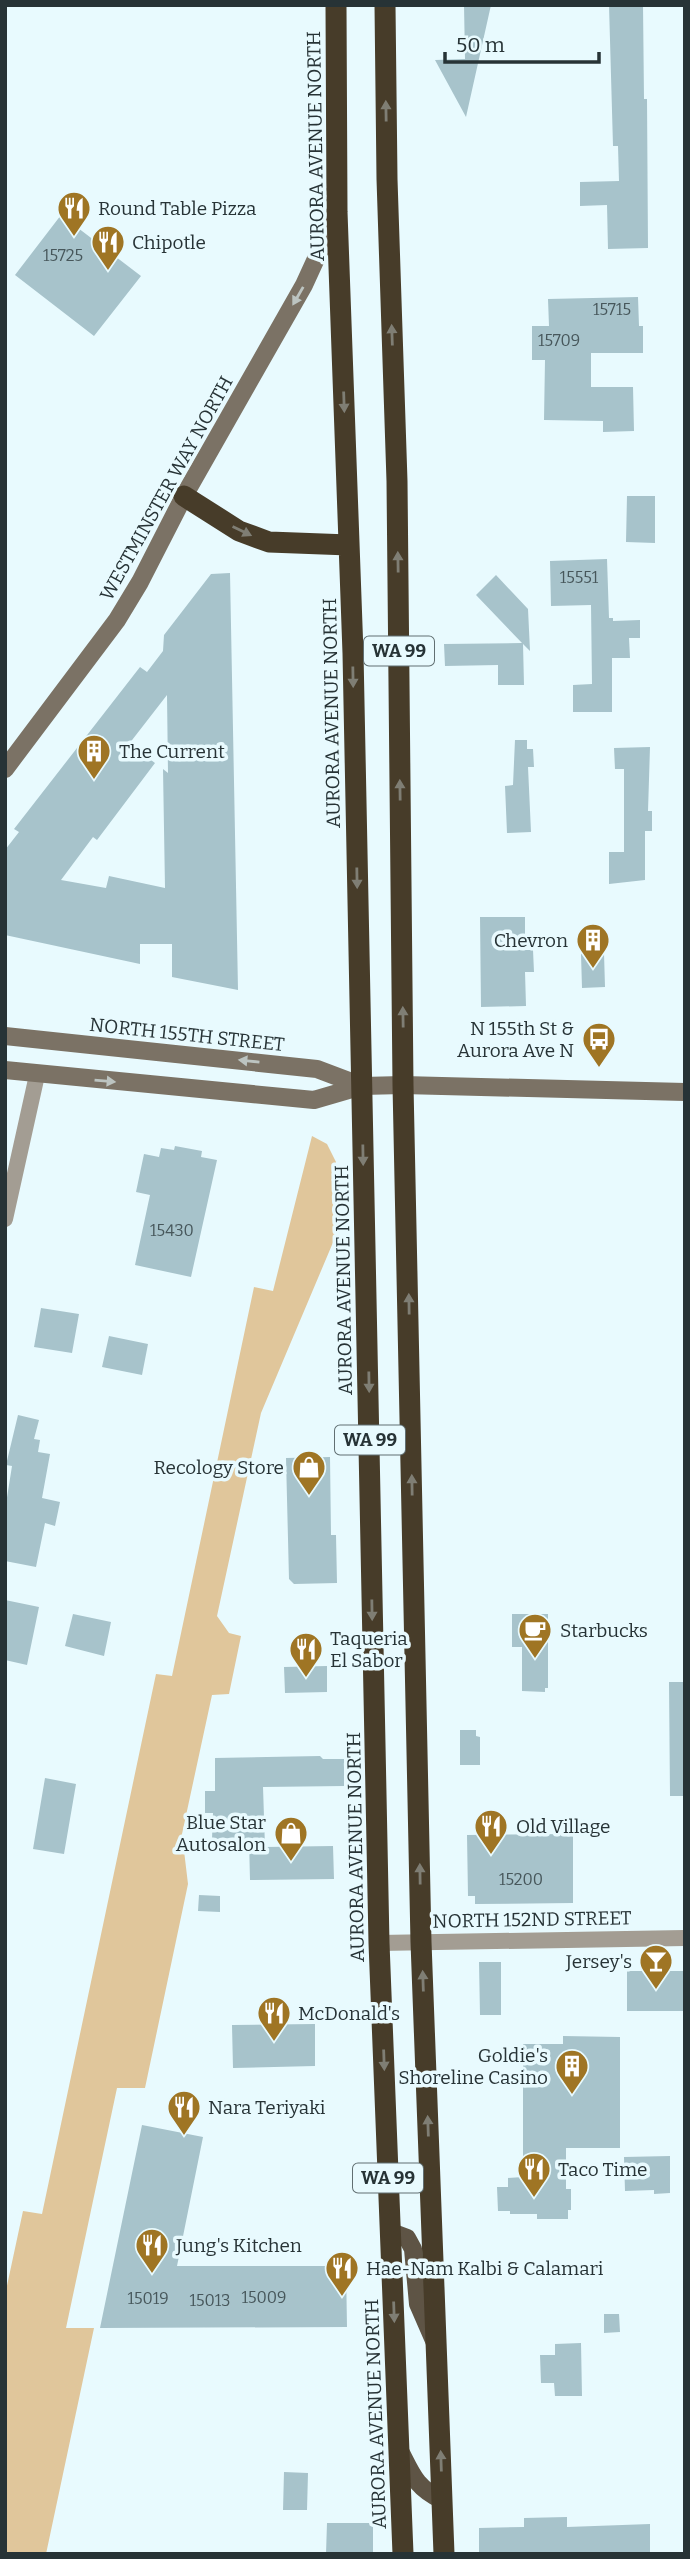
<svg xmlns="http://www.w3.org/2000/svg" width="690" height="2559" font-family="Bitter,serif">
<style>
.green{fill:#e0c69b}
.building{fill:#a7c3cb;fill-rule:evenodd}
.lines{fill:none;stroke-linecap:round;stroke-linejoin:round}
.street{stroke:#a39d93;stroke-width:16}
.secondary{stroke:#7b7265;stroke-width:18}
.primary{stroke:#5e5445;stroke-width:18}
.highway{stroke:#473c29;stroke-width:21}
.oneway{fill:#7f7e74}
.oneway2{fill:#bcc4c1}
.labels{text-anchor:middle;stroke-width:7;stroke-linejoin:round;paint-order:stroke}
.number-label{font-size:16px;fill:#47575b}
.shield{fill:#e8fafe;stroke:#616f72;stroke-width:2}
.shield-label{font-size:18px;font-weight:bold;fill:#273336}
.street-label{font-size:19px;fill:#273336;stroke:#e8fafe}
.poi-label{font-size:19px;fill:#273336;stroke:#e8fafe;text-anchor:start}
</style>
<rect width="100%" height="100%" fill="#e8fafe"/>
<path class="green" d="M312,1136L327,1144L336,1162L337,1233L261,1413L217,1616L229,1633L241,1636L229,1694L212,1695L182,1834L188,1884L145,2088H117L66,2328H94L46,2554H5V2295L23,2211L42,2214L156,1674L172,1676L254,1287L273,1291Z"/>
<path class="building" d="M464,5H491L466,117L435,60L465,59Z
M609,5H643L644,99H647L648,248L608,249L607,205L580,206V182L619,181L618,146H613Z
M61,215L141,276L94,336L15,275Z
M638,297L639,326H643V353H591V387H633L634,431L603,432V421L544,420L545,360H532V326H549L548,299Z
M627,496H655V543L626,542Z
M607,559L609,618H613V621L640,620V638H629L630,658H612V712H573V685L592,684L591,605L551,606L550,561Z
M230,573L238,990L172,977V944H140V964L5,935V850L19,832L14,829L140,667L147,672L163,651L164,635L211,574ZM167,695L168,773L163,769L165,888L109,876L106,888L61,880L93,837L97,840L155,763L129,744Z
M496,575L528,609L530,651L523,644L524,685H498V665L445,666L444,644L522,643L476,595Z
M515,740H527V749H533L534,767H528L531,832L507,833L505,786L513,785Z
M650,747L648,811H652V831H645V880L609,884V852H624V769H615L614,748Z
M480,917H525V950H533L534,972H525L526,1006L481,1007Z
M604,953L605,987L582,988L581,954Z
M175,1146L202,1151L201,1157L217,1160L191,1277L135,1265L150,1195L136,1192L144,1154L159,1157L161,1148L174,1150Z
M41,1308L79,1314L72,1353L34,1347Z
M109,1336L148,1344L142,1375L102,1367Z
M18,1415L39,1420L34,1439L40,1440L38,1452L50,1454L42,1498L60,1502L55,1526L45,1523L36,1567L5,1561V1510L12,1466L6,1465Z
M330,1457L331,1535H336L337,1583L294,1584L289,1579L286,1458Z
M5,1600L39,1607L27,1665L5,1660Z
M73,1614L111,1622L104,1656L65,1646Z
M512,1614H548V1688H545V1692L522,1691V1647H512Z
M327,1666V1692L285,1693L284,1667Z
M669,1682H685V1796H670Z
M460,1730H476V1736L480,1737V1765H460Z
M320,1756L323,1759H344V1786L263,1787L265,1847L333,1846L334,1879L250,1880L249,1840L212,1839L213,1813H205V1791H215V1758Z
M45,1778L76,1784L64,1854L33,1849Z
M573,1834V1903L475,1904V1896H468L467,1835Z
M199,1895L220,1896V1912L198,1911Z
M479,1962H501V2015H480Z
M627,1971H685V2011H627Z
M315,2024V2066L233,2068L232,2025Z
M563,2036L620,2037V2148H566V2189H571V2210H568V2219H537V2214H510V2211H498L497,2187H508V2178L523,2177V2044H563Z
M142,2125L203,2137L177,2266H346L347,2327L100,2328Z
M670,2156V2193L654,2194V2190L625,2191L624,2157Z
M604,2314H619L620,2332L604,2333Z
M581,2343L582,2396H555L554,2383H541L540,2355H555V2344Z
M284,2472L308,2473L307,2510H283Z
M567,2517V2527L650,2524V2554H479V2528L524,2527V2518Z
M327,2523H373V2554H326Z"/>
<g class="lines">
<path class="street" d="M5,1219L37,1075
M379,1943L685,1938"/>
<path class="secondary" d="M5,769L117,620L140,582L184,496L304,285L336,215
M5,1036L317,1069L362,1086
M5,1070L314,1100L362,1086L403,1085L685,1092"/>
<path class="primary" d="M391,2232L407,2238L413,2249L418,2304L435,2343
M399,2449C412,2474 415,2487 442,2500"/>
<path class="highway" d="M336,5L337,212L353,653L379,1943L403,2554
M385,5L387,179L397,481L403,1085L421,1942L444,2554
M184,496L239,531L269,542L349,545"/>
</g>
<defs><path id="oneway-solid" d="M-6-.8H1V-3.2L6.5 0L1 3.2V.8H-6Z" transform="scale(1.75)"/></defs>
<g class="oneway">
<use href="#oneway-solid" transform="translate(386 111) rotate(-91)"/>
<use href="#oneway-solid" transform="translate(392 335) rotate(-92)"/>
<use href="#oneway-solid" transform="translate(344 402) rotate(88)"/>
<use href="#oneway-solid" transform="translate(242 531) rotate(26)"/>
<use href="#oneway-solid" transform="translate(398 562) rotate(-91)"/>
<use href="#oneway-solid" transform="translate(353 677) rotate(89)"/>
<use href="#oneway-solid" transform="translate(400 790) rotate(-91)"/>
<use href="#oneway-solid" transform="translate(357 878) rotate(89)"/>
<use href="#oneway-solid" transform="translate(403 1017) rotate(-91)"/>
<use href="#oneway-solid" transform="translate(363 1155) rotate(89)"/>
<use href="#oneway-solid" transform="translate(409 1304) rotate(-91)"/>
<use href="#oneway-solid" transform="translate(369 1382) rotate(89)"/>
<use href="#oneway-solid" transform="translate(412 1485) rotate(-91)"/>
<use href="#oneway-solid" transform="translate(372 1610) rotate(89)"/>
<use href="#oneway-solid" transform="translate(420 1874) rotate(-91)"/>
<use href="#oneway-solid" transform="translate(423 1981) rotate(-92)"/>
<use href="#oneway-solid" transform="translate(384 2060) rotate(88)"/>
<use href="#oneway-solid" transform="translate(428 2126) rotate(-92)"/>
<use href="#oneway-solid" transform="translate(394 2312) rotate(88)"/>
<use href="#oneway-solid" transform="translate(441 2461) rotate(-92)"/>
</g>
<g class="oneway2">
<use href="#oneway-solid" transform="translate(298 296) rotate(120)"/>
<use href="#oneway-solid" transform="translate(249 1061) rotate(-174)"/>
<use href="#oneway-solid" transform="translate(105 1081) rotate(5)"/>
</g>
<defs>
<symbol id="restaurant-pin" viewBox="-11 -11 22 30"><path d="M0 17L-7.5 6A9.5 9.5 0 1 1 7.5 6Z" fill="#9f7524" stroke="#e8fafe"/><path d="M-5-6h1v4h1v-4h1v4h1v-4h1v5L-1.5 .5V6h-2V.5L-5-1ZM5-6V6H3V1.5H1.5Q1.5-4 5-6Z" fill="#fff"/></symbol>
<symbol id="building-pin" viewBox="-11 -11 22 30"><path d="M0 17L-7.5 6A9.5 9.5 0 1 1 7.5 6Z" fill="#9f7524" stroke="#e8fafe"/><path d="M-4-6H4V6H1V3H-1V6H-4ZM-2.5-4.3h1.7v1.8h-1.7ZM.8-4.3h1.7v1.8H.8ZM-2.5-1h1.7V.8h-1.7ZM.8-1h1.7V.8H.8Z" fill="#fff"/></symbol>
<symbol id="bus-pin" viewBox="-11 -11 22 30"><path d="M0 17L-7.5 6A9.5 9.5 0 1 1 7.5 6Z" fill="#9f7524" stroke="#e8fafe"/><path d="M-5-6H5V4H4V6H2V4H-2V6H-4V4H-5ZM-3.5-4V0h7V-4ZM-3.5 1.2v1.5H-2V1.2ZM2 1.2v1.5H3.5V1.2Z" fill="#fff"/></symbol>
<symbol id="shop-pin" viewBox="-11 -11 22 30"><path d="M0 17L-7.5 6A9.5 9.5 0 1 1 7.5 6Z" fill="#9f7524" stroke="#e8fafe"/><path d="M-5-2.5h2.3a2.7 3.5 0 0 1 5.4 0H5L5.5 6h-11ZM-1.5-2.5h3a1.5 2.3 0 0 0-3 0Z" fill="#fff"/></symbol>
<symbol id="cafe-pin" viewBox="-11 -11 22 30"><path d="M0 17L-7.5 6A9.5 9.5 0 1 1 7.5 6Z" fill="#9f7524" stroke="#e8fafe"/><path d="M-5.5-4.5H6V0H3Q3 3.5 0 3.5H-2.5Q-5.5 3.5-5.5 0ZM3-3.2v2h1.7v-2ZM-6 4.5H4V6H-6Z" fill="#fff"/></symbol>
<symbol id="bar-pin" viewBox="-11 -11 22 30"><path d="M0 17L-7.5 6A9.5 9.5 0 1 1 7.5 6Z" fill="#9f7524" stroke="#e8fafe"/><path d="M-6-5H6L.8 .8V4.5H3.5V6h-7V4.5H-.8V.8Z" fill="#fff"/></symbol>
</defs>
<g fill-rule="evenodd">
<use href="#restaurant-pin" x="55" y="189" width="38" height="52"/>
<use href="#restaurant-pin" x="89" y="223" width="38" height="52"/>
<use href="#building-pin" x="75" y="732" width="38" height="52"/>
<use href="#building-pin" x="574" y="921" width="38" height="52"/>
<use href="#bus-pin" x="580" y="1020" width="38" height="52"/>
<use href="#shop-pin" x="290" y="1448" width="38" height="52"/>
<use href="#cafe-pin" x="516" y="1611" width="38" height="52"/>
<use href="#restaurant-pin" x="287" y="1630" width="38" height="52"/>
<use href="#restaurant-pin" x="472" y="1807" width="38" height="52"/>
<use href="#shop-pin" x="272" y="1814" width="38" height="52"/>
<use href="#bar-pin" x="637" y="1942" width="38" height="52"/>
<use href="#restaurant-pin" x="255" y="1994" width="38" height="52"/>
<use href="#building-pin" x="553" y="2047" width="38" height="52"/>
<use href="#restaurant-pin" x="165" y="2088" width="38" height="52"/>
<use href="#restaurant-pin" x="515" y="2150" width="38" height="52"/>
<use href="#restaurant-pin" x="133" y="2226" width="38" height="52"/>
<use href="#restaurant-pin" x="323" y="2249" width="38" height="52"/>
</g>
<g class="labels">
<g class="number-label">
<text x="63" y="261">15725</text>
<text x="612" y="315">15715</text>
<text x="559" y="346">15709</text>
<text x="579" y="583">15551</text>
<text x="172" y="1236">15430</text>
<text x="521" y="1885">15200</text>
<text x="264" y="2303">15009</text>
<text x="148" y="2304">15019</text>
<text x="210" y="2306">15013</text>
</g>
<g class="shield">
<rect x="364" y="636.5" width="70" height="29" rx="5"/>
<rect x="335" y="1425.5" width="70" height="29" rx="5"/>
<rect x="353" y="2163.5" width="70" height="29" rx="5"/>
</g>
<g class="shield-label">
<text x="399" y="657">WA 99</text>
<text x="370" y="1446">WA 99</text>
<text x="388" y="2184">WA 99</text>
</g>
<g class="street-label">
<text transform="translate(315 146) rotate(-91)" y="7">AURORA AVENUE NORTH</text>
<text transform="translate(166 488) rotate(-61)" y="7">WESTMINSTER WAY NORTH</text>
<text transform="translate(331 713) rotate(-91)" y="7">AURORA AVENUE NORTH</text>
<text transform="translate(187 1034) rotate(6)" y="7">NORTH 155TH STREET</text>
<text transform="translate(343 1280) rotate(-91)" y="7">AURORA AVENUE NORTH</text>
<text transform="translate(355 1847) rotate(-91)" y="7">AURORA AVENUE NORTH</text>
<text transform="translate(532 1919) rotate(-1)" y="7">NORTH 152ND STREET</text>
<text transform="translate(375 2414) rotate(-92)" y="7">AURORA AVENUE NORTH</text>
</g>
<g class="poi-label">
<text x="98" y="215">Round Table Pizza</text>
<text x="132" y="249">Chipotle</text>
<text x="119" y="758">The Current</text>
<text x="568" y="947" text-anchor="end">Chevron</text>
<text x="574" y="1035" text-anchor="end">N 155th St &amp;<tspan x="574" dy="22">Aurora Ave N</tspan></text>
<text x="284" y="1474" text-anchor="end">Recology Store</text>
<text x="560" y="1637">Starbucks</text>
<text x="330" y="1645">Taqueria<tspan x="330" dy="22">El Sabor</tspan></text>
<text x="266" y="1829" text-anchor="end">Blue Star<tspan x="266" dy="22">Autosalon</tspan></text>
<text x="516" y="1833">Old Village</text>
<text x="632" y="1968" text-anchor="end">Jersey's</text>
<text x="298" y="2020">McDonald's</text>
<text x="548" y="2062" text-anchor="end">Goldie's<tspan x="548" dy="22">Shoreline Casino</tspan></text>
<text x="208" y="2114">Nara Teriyaki</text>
<text x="558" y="2176">Taco Time</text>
<text x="176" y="2252">Jung's Kitchen</text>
<text x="366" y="2275">Hae-Nam Kalbi &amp; Calamari</text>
</g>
</g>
<rect width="690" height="2559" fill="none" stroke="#273336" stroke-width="14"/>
<path d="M445 52v10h154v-10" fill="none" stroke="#273336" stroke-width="3.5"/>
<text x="456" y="52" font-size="21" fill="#273336" stroke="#e8fafe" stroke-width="5" paint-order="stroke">50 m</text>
</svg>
